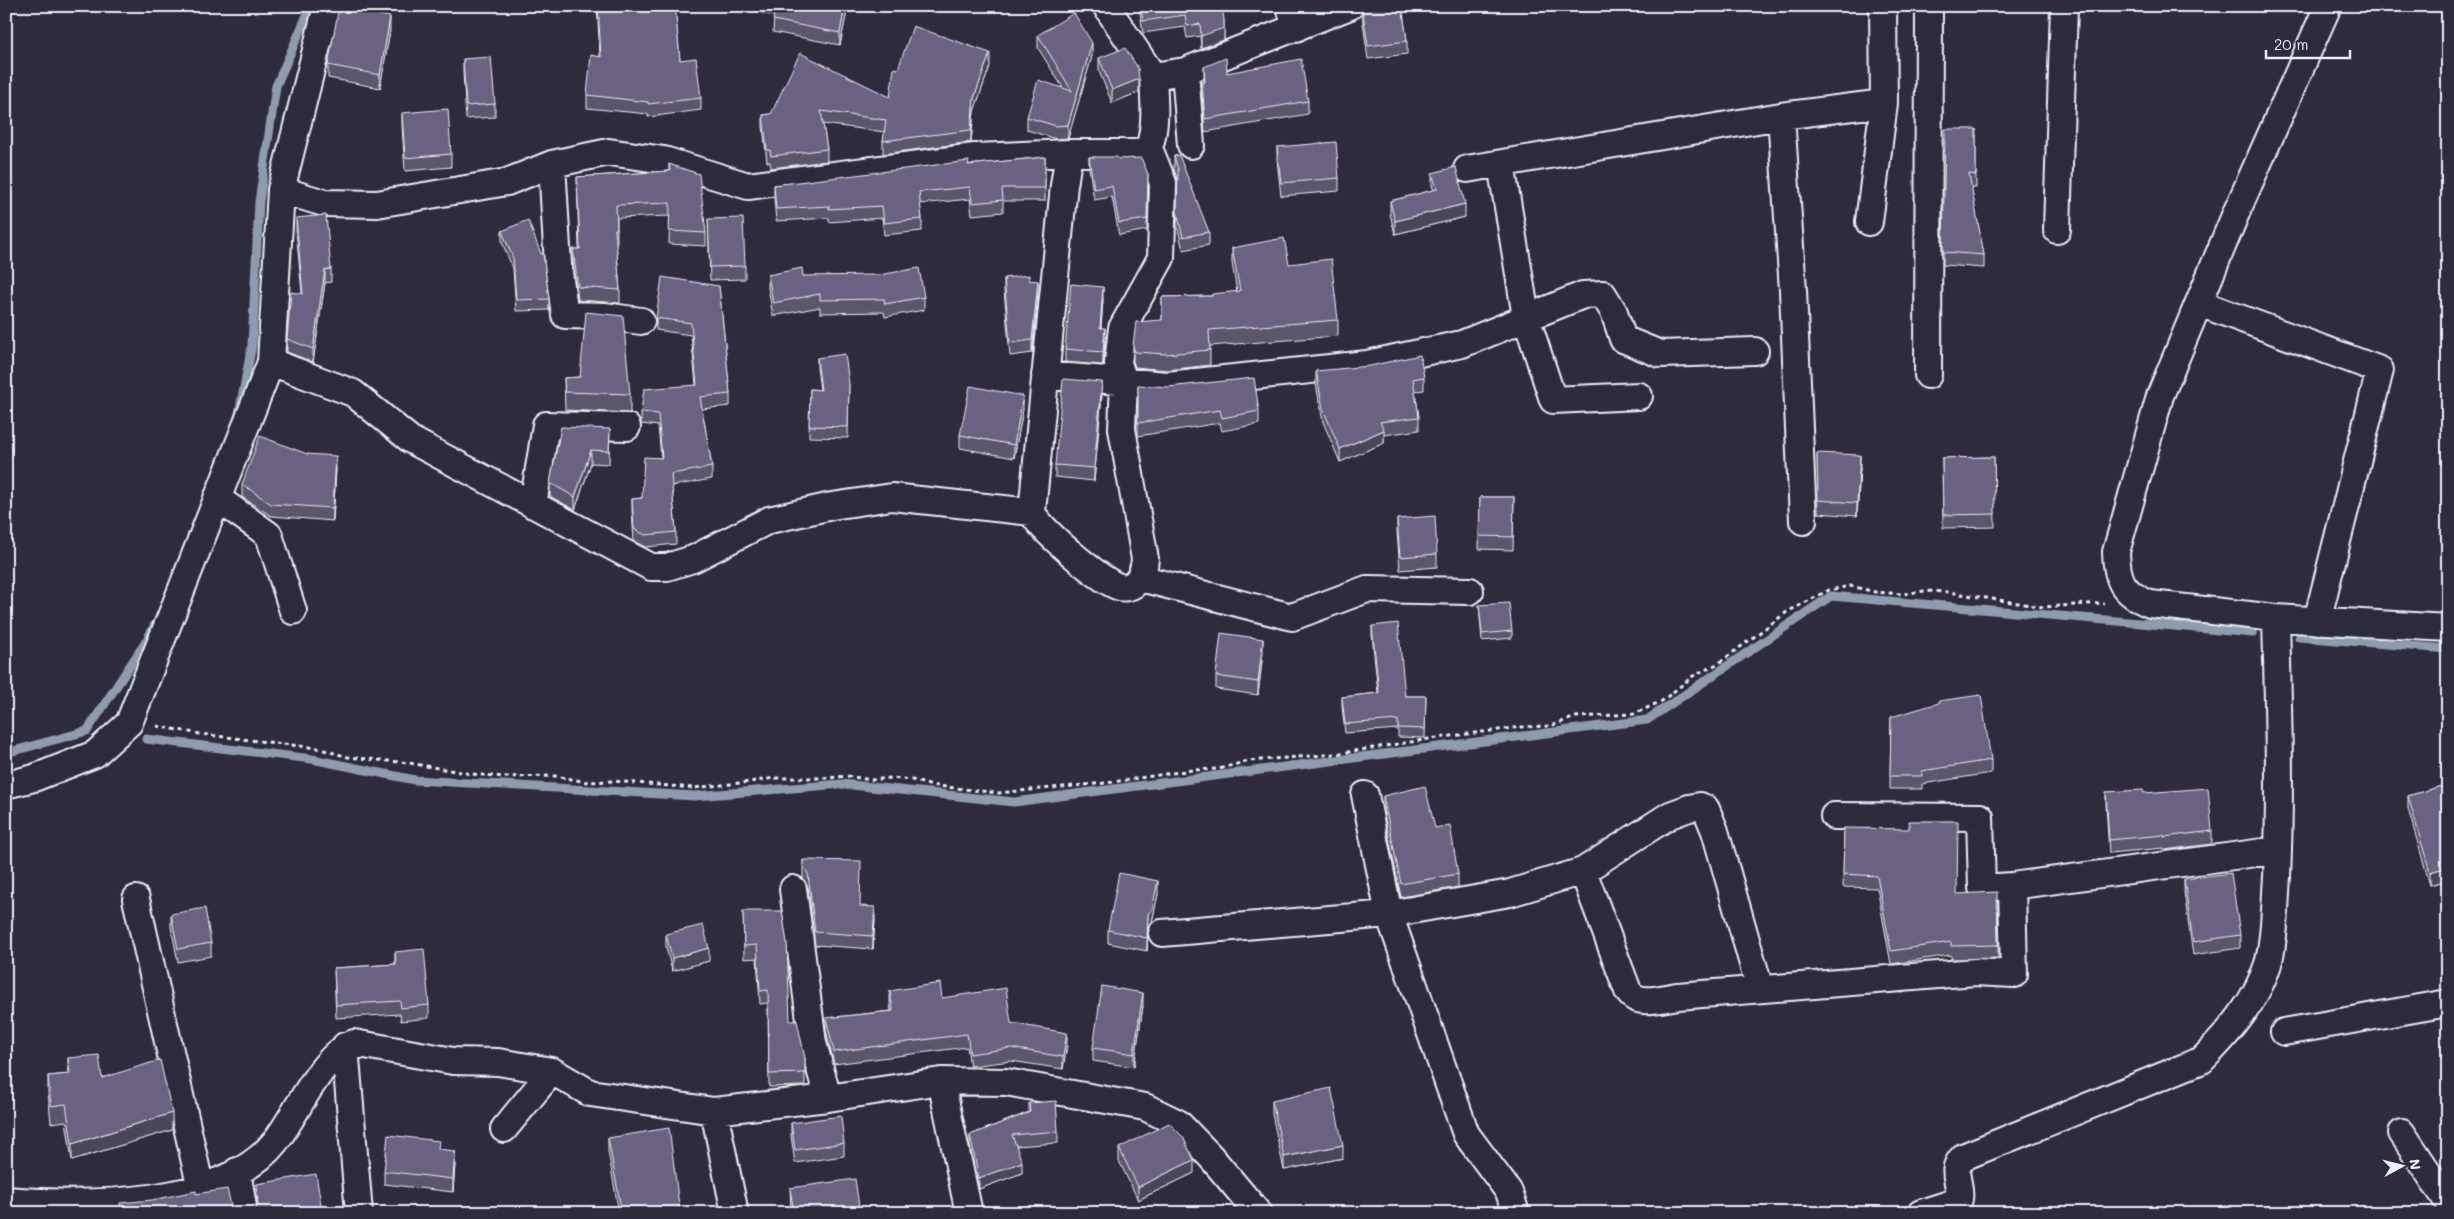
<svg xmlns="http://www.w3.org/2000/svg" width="2454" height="1219" font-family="Mali,sans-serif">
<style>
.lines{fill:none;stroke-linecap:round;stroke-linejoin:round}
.stream{stroke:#8f9bae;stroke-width:9}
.minor-casing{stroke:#e8f1f8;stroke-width:30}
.path{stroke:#e8f1f8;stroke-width:3;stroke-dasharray:4 4;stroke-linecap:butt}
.minor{stroke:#2f2a3d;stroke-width:26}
.wall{fill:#5c546e;stroke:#e8f1f8}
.shaded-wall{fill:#4b455a;stroke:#e8f1f8}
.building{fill:#6b6280;stroke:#e8f1f8}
</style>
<rect width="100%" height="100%" fill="#2f2a3d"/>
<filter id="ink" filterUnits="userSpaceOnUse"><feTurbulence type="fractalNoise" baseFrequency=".02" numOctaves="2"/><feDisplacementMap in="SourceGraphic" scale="10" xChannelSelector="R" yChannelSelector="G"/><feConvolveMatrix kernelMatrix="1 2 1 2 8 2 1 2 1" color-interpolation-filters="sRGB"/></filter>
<g filter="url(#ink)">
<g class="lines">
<path class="stream" d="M239,414L252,345L259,202L276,86L311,6
M2299,637L2448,649
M146,739L312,759L415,780L695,796L842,784L1014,802L1647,720L1831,596L2253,633
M6,753L87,731L147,640L155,624"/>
<defs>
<path id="minor" d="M1106,6L1153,76L1185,71L1350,6
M1290,6L1296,28
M2328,6L2236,213L2160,396L2116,552C2117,580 2122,593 2150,604L2276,618L2448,628
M1185,71L1191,145
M1781,116L1793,290L1803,521
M1069,153L1064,185L1032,512C1038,528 1103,583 1120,587C1137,591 1144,572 1145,559L1122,429L1124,381L1118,363L1122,328L1161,258L1163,183L1149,148
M552,164L558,265L565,315L604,316L641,321
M1501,164L1526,317L1553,400L1639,396
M1467,169L1781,116L1884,103L1883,6
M281,190L324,203L377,204L507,182L552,164L609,152L664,160L748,186L975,157L1069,153H1139L1149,148C1157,124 1154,100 1153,76
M1869,222L1884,103
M2057,230L2064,6
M2199,303L2380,370L2317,621
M271,362L353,393L411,440L651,567H667L693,559L769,520L832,506L892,497L1032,512
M1045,375L1167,385L1367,364L1462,344L1583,295L1603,294L1614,312L1623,339L1660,354L1755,351
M1928,375L1929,6
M217,498L269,535L293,611
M533,505L546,425L627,427
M1140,578L1292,617L1367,589L1470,591
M6,785L34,778L95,754L129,723L271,362L281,190L327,6
M1834,816L1980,817L1982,888L2012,886L2278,850
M1583,871L1628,991C1638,1007 1662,998 1678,996L1975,972L2014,974L2012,886
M793,889L813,1043L828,1098
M136,899L201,1189
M1162,933L1389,914L1365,795
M2284,1032L2448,1003
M345,1046L359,1213
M941,1081L969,1213
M714,1111L735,1213
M504,1129L552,1071
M2402,1133L2448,1202
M237,1171L244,1213
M6,1200C83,1206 222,1208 275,1142C297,1114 321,1055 354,1043L453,1061L498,1062L552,1071L590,1093L714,1111L828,1098L941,1081L1006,1082L1145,1107L1178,1123L1211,1157L1258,1213
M1516,1213L1509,1192L1466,1134L1389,914L1510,893L1583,871L1670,815L1689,808L1700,806L1706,809L1715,831L1760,989
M1921,1213L1955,1202L1959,1199C1962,1183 1949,1171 1963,1157L2202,1060C2229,1033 2256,1002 2268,964C2275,940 2275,902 2277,877C2281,791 2278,704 2276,618"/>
</defs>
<use href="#minor" class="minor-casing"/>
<path class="path" d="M157,726L200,734L317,748L348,757L409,763L472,774L504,777L555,776L587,782L613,781L693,788L750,782L774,778H828L847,776L871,780L891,778L912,780L929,785L998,793L1106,783L1192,770L1219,769L1248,761L1336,754L1429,739L1521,727L1550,726L1576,717L1634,714L1662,701L1693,676L1719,663L1787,612L1829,590L1851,586L1875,592L1902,594L1925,591L1948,592L2043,607L2104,603"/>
<use href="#minor" class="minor"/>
</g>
<path class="wall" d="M597,6H675L680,60L701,98V110L648,117V114L587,108V95L600,56Z
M735,6H848L840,45L773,32L774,16Z
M1139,6H1222L1224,32V40L1201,48L1200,36L1187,38L1185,27L1143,33Z
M1362,6H1402L1407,41V54L1368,59L1362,16Z
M390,30L380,88L328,78V65Z
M1038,35L1092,56L1068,138L1056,139L1027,130V117L1063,88L1038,48Z
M1099,58L1139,92L1112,103L1099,71Z
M463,59L495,104V117L466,119L463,72Z
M990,66L974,111L971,142L883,154V141L885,132L823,124L827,149V161L771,168L770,162H767L763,127V115L890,97L898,69Z
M1204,67L1227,73L1308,101V114L1205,132L1202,95V82H1204Z
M402,113L451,154V167L405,171L402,126Z
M1976,129V188L1971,187L1984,255V268L1943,265V252Z
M1277,147L1339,178V191L1281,196L1277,160Z
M1174,156L1209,232V245L1183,250L1177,225L1178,182L1174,169Z
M1045,157V201H1003V212L972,215L970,199L920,204L922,219V231L884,235L882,218L829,222V218L776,221L774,198V185Z
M1089,157L1118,159L1148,174L1147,230L1119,235L1112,197L1094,200L1089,168Z
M669,164L706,233V246L669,244L670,216L617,218V242H616L620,290V303L578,300L573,262V249H579L577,177L669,171Z
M1432,173L1465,217L1395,234L1390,214V201L1434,190L1432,186Z
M296,218L331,269V282L325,283L313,362L287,352V339L302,293L296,231Z
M708,219L745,266V279L710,280Z
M502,231L549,299V310L516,311L513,269L502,242Z
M1232,248L1289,264L1338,320V336L1210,346V365L1167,370L1135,367L1133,361V346L1162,320V297L1212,296L1237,292L1232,263Z
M768,275L803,276L924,297V310L885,317L884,312L820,313V307L773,316L768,288Z
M1004,278L1029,280L1038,294L1032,353L1010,356L1004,291Z
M719,286L730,394V406L702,409L712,467V479L672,486L676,532V544L645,547L634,541L632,511V499L642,498L661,458L658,426L641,424V412L696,385L691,335L656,330V318Z
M1103,300L1101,328L1105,341L1103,365L1065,362V349Z
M817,358L849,384L848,438L809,437L810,389L820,390L817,368Z
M1316,371L1424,377V390L1415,391L1419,417V430L1384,435V443L1340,462L1323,422L1316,384Z
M580,377L630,394V413L565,410L564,378Z
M1138,385L1259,411V424L1222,431L1220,423L1138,436Z
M1102,395L1094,481L1055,477V465Z
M1023,409L1014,458L960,448V435Z
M610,429L609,464L591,463L575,510L550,496V483Z
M1817,453L1860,468L1857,516L1818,513Z
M307,454L336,469L333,521L271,516L242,497V484Z
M1994,457L1995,527L1943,528L1942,458Z
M1480,497H1514L1513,550L1479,549Z
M1397,519L1437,554V567L1400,570L1397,532Z
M1479,605L1512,631V638L1482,641Z
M1372,626L1405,696H1426L1425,738L1398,737V729L1345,733L1342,706V697L1378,693L1372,635Z
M1263,652L1258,695L1216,689V676Z
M1891,717L1991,760V773L1922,784V789H1890Z
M2448,784V880L2430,885L2408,809V796Z
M2106,792L2144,793L2212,831V844L2164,850V848L2109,853L2106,805Z
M1383,796L1435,828L1458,874V887L1401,897L1383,809Z
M1844,828L1957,894L1998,945V958L1951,959V955L1891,964L1877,888L1843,887Z
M803,860L860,906L875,920L873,949L815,945L808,887L803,878Z
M2184,879L2240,935V948L2193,955L2184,892Z
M1158,894L1152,922L1148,927L1147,951L1108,943V930Z
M743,911L805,1058V1086L769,1087L768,1003L760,1004L757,958L744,959Z
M171,914L211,943V956L178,962L171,927Z
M666,934L709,961L672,971L666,947Z
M395,952L429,1005V1018L401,1021L400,1014L336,1018L334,968L395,964Z
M890,991L942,998L1011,1023L1067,1045L1063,1069L1011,1061L970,1066L967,1047L834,1064L826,1030V1018L891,1011L890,1003Z
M1143,1006L1134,1067L1093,1061V1048Z
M68,1058L102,1078L172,1130L72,1160L66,1121L51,1123L48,1093V1076L68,1074Z
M1272,1101L1343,1158L1284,1170L1272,1114Z
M1029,1103L1058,1131V1143L1016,1146L1022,1173L979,1189L970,1146V1135L1029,1112Z
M791,1123L844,1143V1156L795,1163L791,1136Z
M608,1138L680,1213H619L608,1151Z
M1119,1148L1194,1173L1138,1200L1119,1161Z
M439,1149L455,1164L453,1192L384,1184V1171Z
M257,1184L322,1211V1213H251L254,1211L257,1206Z
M790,1188L860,1213H791Z"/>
<path class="shaded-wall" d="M845,6H848L840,45V33Z
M390,17V30L380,88V75Z
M1224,20V40L1201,48V36Z
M1092,43V56L1068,138V125Z
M990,53V66L974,111L971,142V130L974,98Z
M1139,79V92L1112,103V90Z
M1465,204V217L1395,234V221Z
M325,270V283L313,362V349Z
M1038,281V294L1032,353V340Z
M1103,287V300L1100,341V328Z
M1105,328V341L1103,365V352Z
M1102,382V395L1094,481V468Z
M1023,396V409L1014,458V445Z
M1384,430V443L1340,462V449Z
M591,450V463L575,510V497Z
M1860,455V468L1857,516V503Z
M336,456V469L333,521V508Z
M1263,639V652L1258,695V682Z
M2448,867V880L2430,885V872Z
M1158,881V894L1152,922L1148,927L1147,951L1148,914Z
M875,907V920L873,949V936Z
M709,948V961L672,971V958Z
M1143,993V1006L1134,1067V1054Z
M1067,1033V1045L1063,1069V1057Z
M172,1113V1130L72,1160V1144Z
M1343,1145V1158L1284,1170V1157Z
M455,1151V1164L453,1192V1179Z
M1194,1160V1173L1138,1200V1187Z
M1022,1162V1173L979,1189V1178Z"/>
<path class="building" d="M598,6H675L680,60L696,58L701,98L648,104V102L587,95L591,55L601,57Z
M776,6H845L840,33L773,20Z
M1141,6H1222L1224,20V28L1201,36L1200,24L1187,26L1185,15L1143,21Z
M1362,6H1402L1407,41L1368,46Z
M339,7L390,17L380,75L328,65Z
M1074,13L1092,43L1068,125L1056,126L1027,117L1038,80L1072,91L1038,35Z
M913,26L990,53L974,98L971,130L883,141L886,120L821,111L827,149L771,156L770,150H767L763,115L771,114L800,53L890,97L894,68L898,69Z
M1125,48L1138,68L1139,79L1112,90L1099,58Z
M491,57L495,104L466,106L463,59Z
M1226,58L1227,73L1301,59L1308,101L1205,119L1202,82H1205L1204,67Z
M448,109L451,154L405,158L402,113Z
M1945,129H1976V175L1969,174L1984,255L1943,252Z
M1336,142L1339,178L1281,183L1277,147Z
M1179,155L1209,232L1183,237L1177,212L1178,170L1174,156Z
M1045,157V188H1002L1003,200L972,203L970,187L919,192L922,219L884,223L882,206L829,209V206L776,209L774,185L969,161L968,165Z
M1089,157H1117L1118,159L1141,158L1148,174L1147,219L1119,223L1112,186L1094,189Z
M669,164L699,174L706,233L669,231L670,203L616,205L617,229H615L620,290L578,287L573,249H580L577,177L670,171Z
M1456,167L1465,204L1395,221L1390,201L1437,189L1432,173Z
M326,215L331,269L325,270L313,349L287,339L291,292L303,294L296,218Z
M743,218L745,266L710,267L708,219Z
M528,220L541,254H543L549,299L516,300L513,258L502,231Z
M1284,238L1289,264L1331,259L1338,320L1209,330L1210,350L1167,354L1135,352L1133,346L1136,322L1162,320V297L1212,296V294L1240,291L1232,248Z
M802,268L803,276L879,275L919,268L924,297L885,304L884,299L820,300V294L773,303L768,275Z
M1029,275V280L1038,281L1032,340L1010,343L1004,278Z
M662,277L719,286L730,394L700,397L712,467L671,474L676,532L645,535L634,529L632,499L642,498L644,457L662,458L658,414L641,412L644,389L697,385L691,323L656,318Z
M1071,284L1103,287L1100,328H1105L1103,352L1065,349Z
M586,312L623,316L630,394L565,392L564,378L580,377Z
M845,354L849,384L848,427L809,426L810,389L821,390L817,358Z
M1420,355L1424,377L1413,379L1419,417L1380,422L1384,430L1340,449L1323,409L1316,371L1370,366Z
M1254,378L1259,411L1222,418L1220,410L1138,423V385L1168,387Z
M1063,379L1102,382L1094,468L1055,465Z
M970,386L1023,396L1014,445L960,435Z
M561,427L610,429L609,451L591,450L575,497L550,483Z
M260,436L307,454L336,456L333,508L271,504L242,484Z
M1817,453L1860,455L1857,503L1818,500Z
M1994,457L1995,514L1943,515L1942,458Z
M1480,497H1514L1513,537L1479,536Z
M1435,516L1437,554L1400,557L1397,519Z
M1509,603L1512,631L1482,634L1479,605Z
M1398,623L1405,696H1426L1425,729L1398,728V720L1345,724L1342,697L1379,693L1372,626Z
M1221,633L1263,639L1258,682L1216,676Z
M1981,695L1991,760L1922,771V776H1890L1891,717L1939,703V701Z
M2448,784V867L2430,872L2408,796Z
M1425,786L1435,828L1450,825L1458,874L1401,884L1383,796Z
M2208,788L2212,831L2164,837V835L2109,840L2106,792L2143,790L2144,793Z
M1909,821H1958L1957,894L1997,892L1998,945L1951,946V942L1891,951L1877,876L1843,874L1844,828L1909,829Z
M803,860L861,861L860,906L875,907L873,936L815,932L808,874L803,865Z
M1119,873L1158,881L1152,909L1148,914L1147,938L1108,930Z
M2231,873L2240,935L2193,942L2184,879Z
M205,908L211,943L178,949L171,914Z
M743,911H782L787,943L790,1021H797L805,1058V1073L769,1074L768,990L760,991L757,945L744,946Z
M703,925L709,948L672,958L666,934Z
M424,949L429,1005L401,1008L400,1001L336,1005L334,968L396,964L395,952Z
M940,983L942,998L1006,988L1011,1023L1067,1033L1063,1057L1011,1048L970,1054L967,1034L834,1052L826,1018L893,1011L890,991Z
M1102,986L1143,993L1134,1054L1093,1048Z
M99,1055L102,1078L160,1060L172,1113L72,1144L66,1104L51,1106L48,1076L70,1074L68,1058Z
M1331,1088L1343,1145L1284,1157L1272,1101Z
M1056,1101L1058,1131L1012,1135L1022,1162L979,1178L970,1135L1030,1112L1029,1103Z
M841,1116L844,1143L795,1150L791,1123Z
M1169,1123L1183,1137L1194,1160L1138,1187L1119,1148Z
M669,1128L680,1213H622L608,1138Z
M388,1135L439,1141L438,1149L455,1151L453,1179L384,1171Z
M316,1174L322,1211L310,1213H251L254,1211L258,1205L257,1184Z
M855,1179L860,1213H794L790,1188Z
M227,1189L232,1209L237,1213H167L166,1211L158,1213H121L120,1203L152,1200L196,1191V1194Z"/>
</g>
<rect width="2454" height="1219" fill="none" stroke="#2f2a3d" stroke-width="25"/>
<rect x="12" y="12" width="2429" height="1194" fill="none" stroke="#e8f1f8" stroke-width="2" filter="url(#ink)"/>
<g transform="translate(2402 1166) rotate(83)" stroke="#2f2a3d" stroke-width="4" paint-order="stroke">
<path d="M0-4L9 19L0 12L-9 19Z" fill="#e8f1f8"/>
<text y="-8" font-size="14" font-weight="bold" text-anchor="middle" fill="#e8f1f8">N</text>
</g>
<path d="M2266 50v8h84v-8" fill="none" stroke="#e8f1f8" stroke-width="2.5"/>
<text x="2274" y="50" font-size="15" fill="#e8f1f8" stroke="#2f2a3d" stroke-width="4" paint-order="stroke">20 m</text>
</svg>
